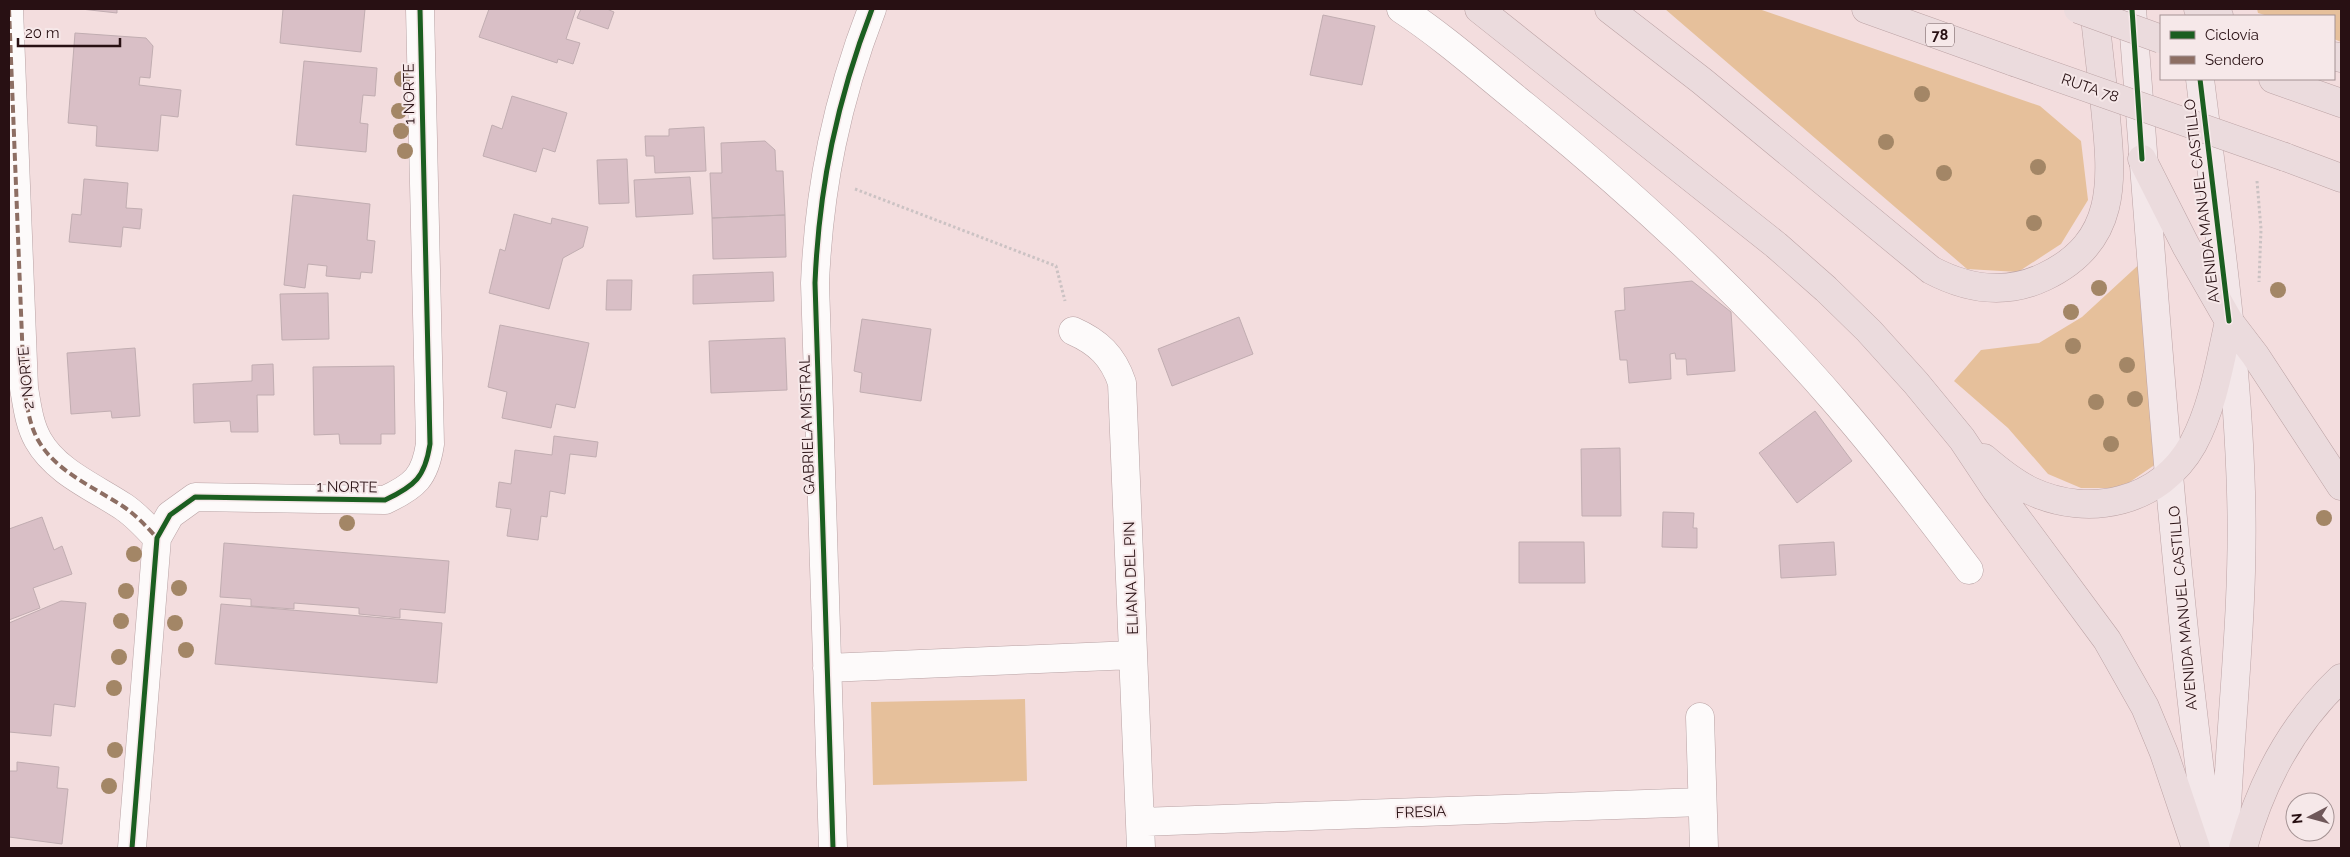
<svg xmlns="http://www.w3.org/2000/svg" width="2350" height="857" font-family="Raleway,sans-serif">
<style>
.green{fill:#e6c09b}
.building{fill:#d9bfc6;stroke:#c1adb1}
.lines{fill:none;stroke-linecap:round;stroke-linejoin:round}
.street-casing{stroke:#b8a2a4;stroke-width:29}
.primary-casing{stroke:#bca3a5;stroke-width:29}
.highway-casing{stroke:#bca3a5;stroke-width:29}
.path{stroke:#cbc2c3;stroke-width:3;stroke-dasharray:2.5 2.5;stroke-linecap:butt}
.street{stroke:#fdfafa;stroke-width:28}
.primary{stroke:#f3e7e9;stroke-width:28}
.highway{stroke:#ebdbdd;stroke-width:28}
.highway-bridge-casing{stroke:#bca3a5;stroke-width:29;stroke-linecap:butt}
.highway-bridge{stroke:#ebdbdd;stroke-width:28}
.quiet{stroke:#8d6e63;stroke-width:4;stroke-dasharray:8 4;stroke-linecap:butt}
.cycleway-casing{stroke:#f6e8e9;stroke-width:8}
.cycleway{stroke:#1b5e20;stroke-width:5}
.tree{fill:#a38666}
.labels{text-anchor:middle;stroke-width:4;stroke-linejoin:round;paint-order:stroke}
.shield{fill:#f6e8e9;stroke:#665153;stroke-width:1}
.shield-label{font-size:14px;font-weight:bold;fill:#281013}
.street-label{font-size:15px;fill:#281013;stroke:#f6e8e9}
</style>
<rect width="100%" height="100%" fill="#f3ddde"/>
<path class="green" d="M1665,9H1759L2040,106L2081,141L2088,200L2061,244L2018,272L1967,269Z
M2257,9H2341V42L2334,39V16H2268L2258,13Z
M2145,259L2156,464L2121,488H2081L2048,474L2008,428L1954,381L1981,350L2039,343L2082,317Z
M1025,699L1027,781L873,785L871,702Z"/>
<path class="building" d="M81,9H117V13Z
M283,9H365L361,52L280,43Z
M489,9H576L566,39L580,43L573,64L558,59L557,63L479,37Z
M581,9H607L614,12L608,29L577,18Z
M1323,15L1375,26L1362,85L1310,75Z
M75,33L146,38L153,46L150,78L140,77L139,85L181,90L178,117L161,115L158,151L96,146L97,126L68,123Z
M304,61L377,68L375,96L363,95L360,123L368,124L366,152L296,145Z
M512,96L567,113L555,152L543,148L536,172L483,156L492,125L502,129Z
M704,127L706,171L655,173L654,156H646L645,136H669V129Z
M765,141L775,150L776,171H783L785,215L712,218L710,173H722L721,143Z
M627,159L629,203L599,204L597,160Z
M690,177L693,214L636,217L634,180Z
M84,179L128,183L126,208L142,209L140,229L123,227L121,247L69,242L72,214L81,215Z
M293,195L370,204L367,240L375,241L372,273L361,272L360,279L326,276L327,266L308,264L305,288L284,285Z
M514,214L551,224L552,218L588,227L583,247L563,258L549,309L489,293L500,249L505,251Z
M785,215L786,257L713,259L712,218Z
M773,272L774,301L693,304V275Z
M607,280H632L631,310H606Z
M1692,281L1731,312L1735,371L1687,375L1686,359H1676L1675,353L1670,354L1671,379L1629,383L1627,360H1620L1615,311L1625,310L1624,288Z
M328,293L329,339L282,340L280,294Z
M1239,317L1253,354L1172,386L1158,349Z
M862,319L931,329L921,401L860,392L862,373L854,371Z
M500,325L589,343L575,408L556,404L551,428L502,418L507,392L488,387Z
M785,338L787,390L711,393L709,341Z
M135,348L140,416L112,418L111,411L71,414L67,353Z
M273,364L274,395H257L258,432H231L230,421L194,423L193,384L252,381V365Z
M394,366L395,434H381V444H340L339,434L314,435L313,367Z
M1815,411L1852,461L1797,503L1759,453Z
M554,436L598,442L596,457L570,454L565,494L550,491L547,517L541,516L538,540L507,536L511,509L496,507L499,482L511,484L515,450L552,455Z
M1620,448L1621,516H1582L1581,449Z
M1663,512L1694,513L1693,528H1697V548L1662,547Z
M42,517L54,550L62,546L72,574L33,588L40,608L9,620V529Z
M1519,542H1584L1585,583H1519Z
M1834,542L1836,575L1781,578L1779,545Z
M224,543L449,561L445,613L400,609V618L359,614V608L294,603V609L251,606V599L220,597Z
M61,601L86,603L75,707L54,704L51,736L9,732V623Z
M221,604L442,623L437,683L215,664Z
M17,762L59,767L57,788L68,789L62,844L9,837V771H17Z"/>
<g class="lines">
<defs>
<path id="street" d="M9,9L24,388C27,405 29,424 38,440C56,472 94,487 124,507C137,516 147,527 157,538
M1401,9C1445,38 1484,73 1525,106C1637,197 1745,296 1839,406C1885,459 1927,514 1969,570
M1073,331C1098,342 1113,356 1122,383L1141,848
M827,668L1133,655
M1700,717L1704,848
M1140,822L1702,802
M132,848L157,538L170,515L195,497L385,500C415,486 425,477 430,444L420,9
M833,848L815,283C819,186 837,100 872,9"/>
<path id="primary" d="M2132,9C2154,289 2172,570 2210,848
M2200,79C2217,216 2237,353 2241,492C2245,610 2229,730 2225,848"/>
<path id="highway" d="M1479,9L1776,245L1826,289L1869,331L1916,383L1962,439L1996,490L2107,640L2145,707L2164,753L2196,848
M1609,9L1702,81L1931,270C1967,289 2006,295 2044,277C2120,241 2112,178 2105,107C2101,74 2098,42 2094,9
M1866,9L2014,62
M2198,9L2219,16
M2334,56L2341,58
M2273,79L2341,103
M2285,157L2341,178
M2142,159L2186,246L2229,321L2255,355L2341,486
M1984,458C1998,470 2014,483 2031,491C2089,518 2160,503 2193,444C2213,407 2220,362 2229,321
M2243,848C2261,783 2292,724 2341,678"/>
</defs>
<use href="#street" class="street-casing"/>
<use href="#primary" class="primary-casing"/>
<use href="#highway" class="highway-casing"/>
<path class="path" d="M2257,181L2261,229L2259,282
M855,189L1056,266L1065,301"/>
<use href="#street" class="street"/>
<use href="#primary" class="primary"/>
<use href="#highway" class="highway"/>
<defs>
<path id="highway-bridge" d="M2078,9L2161,39
M2014,62L2285,157"/>
</defs>
<use href="#highway-bridge" class="highway-bridge-casing"/>
<use href="#highway-bridge" class="highway-bridge"/>
<path class="quiet" d="M9,9L24,388C27,405 29,424 38,440C56,472 94,487 124,507C137,516 147,527 157,538"/>
<defs>
<path id="cycleway" d="M2132,9L2142,159
M2200,79L2229,321
M132,848L157,538L170,515L195,497L385,500C415,486 425,477 430,444L420,9
M833,848L815,283C819,186 837,100 872,9"/>
</defs>
<use href="#cycleway" class="cycleway-casing"/>
<use href="#cycleway" class="cycleway"/>
</g>
<g class="tree">
<circle cx="402" cy="79" r="8"/>
<circle cx="1922" cy="94" r="8"/>
<circle cx="399" cy="111" r="8"/>
<circle cx="401" cy="131" r="8"/>
<circle cx="1886" cy="142" r="8"/>
<circle cx="405" cy="151" r="8"/>
<circle cx="2038" cy="167" r="8"/>
<circle cx="1944" cy="173" r="8"/>
<circle cx="2034" cy="223" r="8"/>
<circle cx="2099" cy="288" r="8"/>
<circle cx="2278" cy="290" r="8"/>
<circle cx="2071" cy="312" r="8"/>
<circle cx="2073" cy="346" r="8"/>
<circle cx="2127" cy="365" r="8"/>
<circle cx="2135" cy="399" r="8"/>
<circle cx="2096" cy="402" r="8"/>
<circle cx="2111" cy="444" r="8"/>
<circle cx="2324" cy="518" r="8"/>
<circle cx="347" cy="523" r="8"/>
<circle cx="134" cy="554" r="8"/>
<circle cx="179" cy="588" r="8"/>
<circle cx="126" cy="591" r="8"/>
<circle cx="121" cy="621" r="8"/>
<circle cx="175" cy="623" r="8"/>
<circle cx="186" cy="650" r="8"/>
<circle cx="119" cy="657" r="8"/>
<circle cx="114" cy="688" r="8"/>
<circle cx="115" cy="750" r="8"/>
<circle cx="109" cy="786" r="8"/>
</g>
<g class="labels">
<rect class="shield" x="1926" y="23.5" width="28" height="23" rx="4"/>
<g class="shield-label">
<text x="1940" y="40">78</text>
</g>
<g class="street-label">
<text transform="translate(2090 88) rotate(19)" y="5">RUTA 78</text>
<text transform="translate(409 94) rotate(-91)" y="5">1 NORTE</text>
<text transform="translate(2202 201) rotate(-97)" y="5">AVENIDA MANUEL CASTILLO</text>
<text transform="translate(26 378) rotate(-95)" y="5">2 NORTE</text>
<text transform="translate(807 425) rotate(-92)" y="5">GABRIELA MISTRAL</text>
<text transform="translate(347 487) rotate(1)" y="5">1 NORTE</text>
<text transform="translate(1131 578) rotate(-92)" y="5">ELIANA DEL PIN</text>
<text transform="translate(2183 608) rotate(-95)" y="5">AVENIDA MANUEL CASTILLO</text>
<text transform="translate(1421 812) rotate(-2)" y="5">FRESIA</text>
</g>
</g>
<rect width="2350" height="857" fill="none" stroke="#281013" stroke-width="20"/>
<rect x="2160" y="15" width="175" height="65" fill="#f6e8e9" stroke="#a49293"/>
<rect x="2170" y="31" width="25" height="8" fill="#1b5e20" stroke="#a49293"/>
<text x="2205" y="40" font-size="15" fill="#281013">Ciclovía</text>
<rect x="2170" y="56" width="25" height="8" fill="#8d6e63" stroke="#a49293"/>
<text x="2205" y="65" font-size="15" fill="#281013">Sendero</text>
<g transform="translate(2310 817) rotate(264)"><circle r="24" fill="#f6e8e9" stroke="#a49293"/>
<path d="M0-4L9 19L0 12L-9 19Z" fill="#6f585a"/>
<text y="-8" font-size="14" font-weight="bold" text-anchor="middle" fill="#281013">N</text>
</g>
<path d="M18 38v8h102v-8" fill="none" stroke="#281013" stroke-width="2.5"/>
<text x="25" y="38" font-size="15" fill="#281013" stroke="#f6e8e9" stroke-width="4" paint-order="stroke">20 m</text>
</svg>
